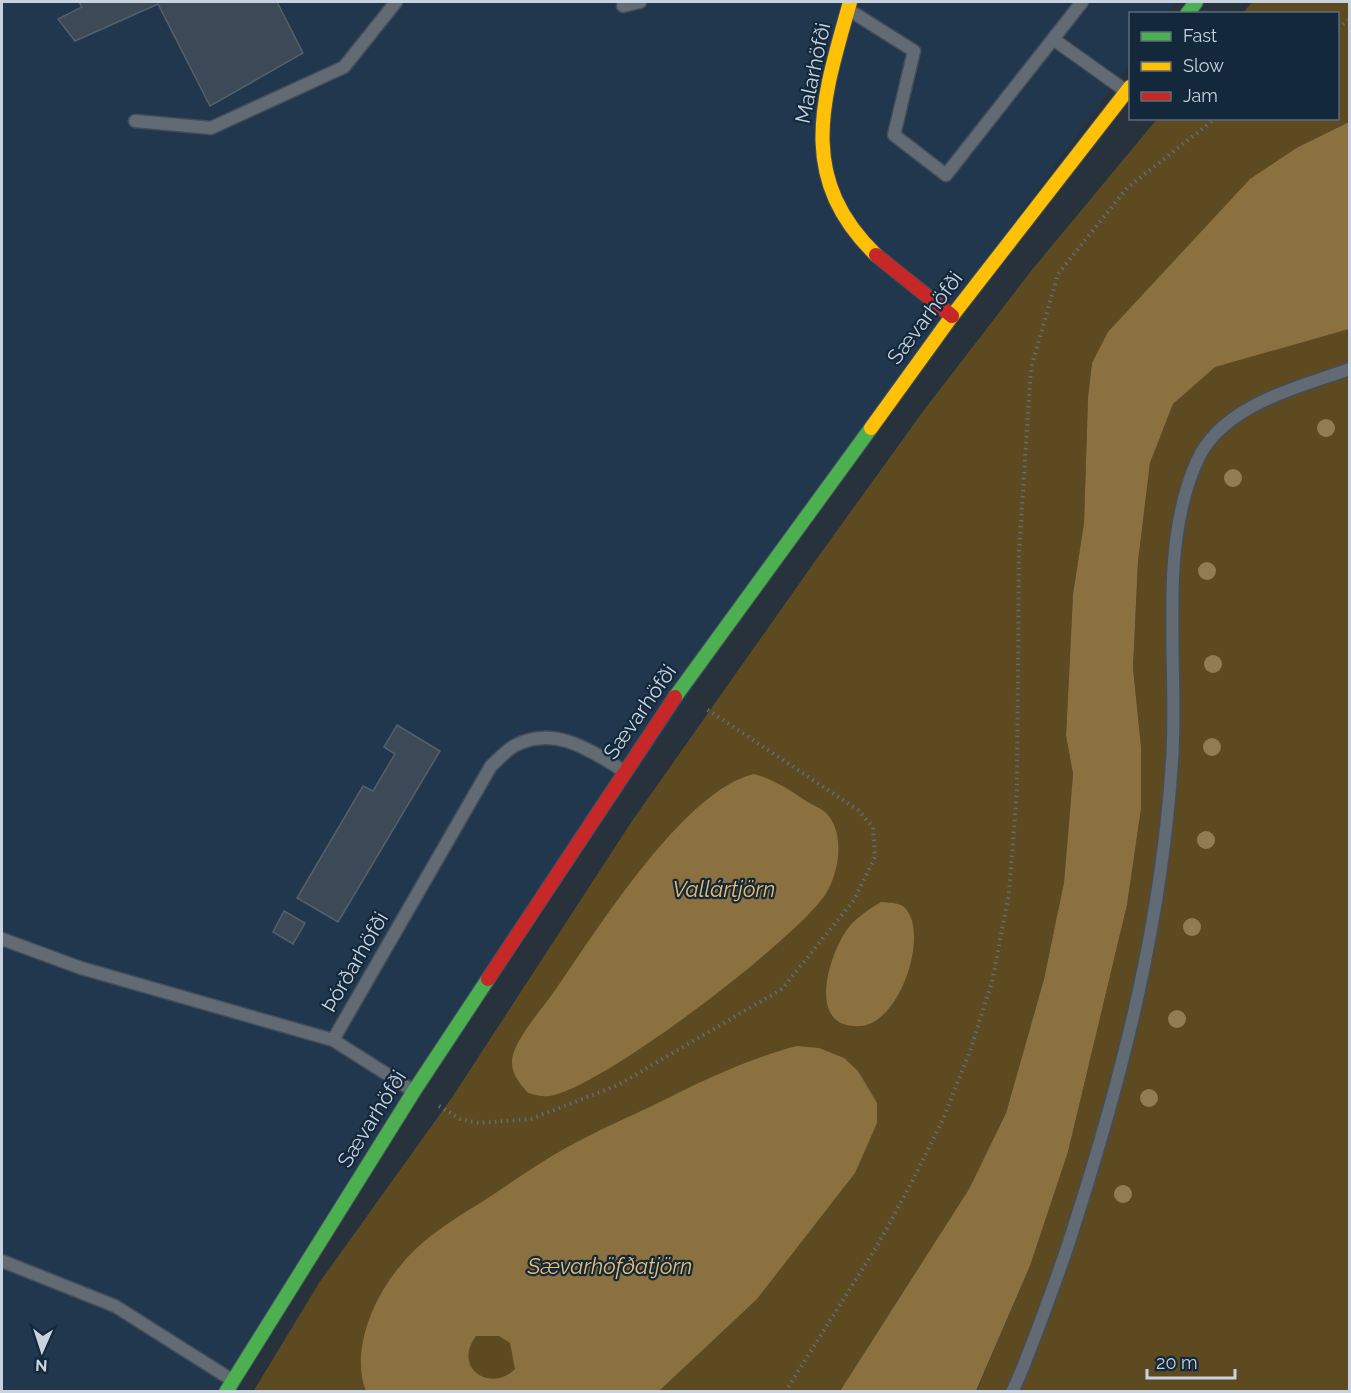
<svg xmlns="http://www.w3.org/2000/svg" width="1351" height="1393" font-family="Raleway,sans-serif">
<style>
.built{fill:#20374e}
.green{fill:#5d4a21}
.water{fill:#8a713f;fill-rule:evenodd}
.building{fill:#3c4956;stroke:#566069;stroke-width:1.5}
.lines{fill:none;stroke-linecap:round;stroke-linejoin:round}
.lane-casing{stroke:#444e58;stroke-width:15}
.fast-casing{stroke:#444e58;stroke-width:16}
.slow-casing{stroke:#444e58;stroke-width:16}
.jam-casing{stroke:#444e58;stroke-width:16}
.path{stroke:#636c74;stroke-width:4;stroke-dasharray:1.5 4.5;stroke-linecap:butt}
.lane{stroke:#626a73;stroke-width:12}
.fast{stroke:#4caf50;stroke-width:14}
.slow{stroke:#ffc107;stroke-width:14}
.jam{stroke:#c62828;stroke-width:14}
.tree{fill:#907d55}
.labels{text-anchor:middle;stroke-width:4.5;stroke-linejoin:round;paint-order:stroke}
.street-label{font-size:21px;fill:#c7d3e0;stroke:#14283b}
.water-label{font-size:22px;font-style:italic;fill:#eabe6c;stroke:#14283b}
</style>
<rect width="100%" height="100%" fill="#27323d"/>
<path class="built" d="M2,2H1175L1167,13L1130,14V63L944,318L218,1391L2,1392Z"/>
<path class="green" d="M1252,2H1349V122L1298,147L1092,363L1088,397L1084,524L1073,594L1066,736L1073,774L1064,882L1044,979L1006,1113L969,1189L840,1391L253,1392L319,1283L453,1096L632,821L813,564L924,410L1031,271L1157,119L1338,118V14L1243,13Z
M1349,329V1391L976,1392L1030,1266L1068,1152L1127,905L1141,809V746L1133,668L1138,562L1150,463L1173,404L1215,366Z"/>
<path class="water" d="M1349,122V329L1215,367L1173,404L1150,463L1138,562L1133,668L1141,746V809L1127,905L1068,1152L1030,1266L976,1391H840L969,1189L1006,1113L1044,979L1064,882L1073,774L1066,736L1073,594L1084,523L1088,397L1092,363L1108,332L1250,179L1298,147Z
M754,774C773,779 790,790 806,801C812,805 821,808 826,813C846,833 839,874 825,895C794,941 603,1087 550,1096C543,1097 535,1095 528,1093C516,1080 507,1067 515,1049C523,1030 544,1006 556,989C597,930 684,790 754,774Z
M881,902C889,903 901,902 906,909C929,937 899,1023 861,1026C806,1030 828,958 846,931C855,918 868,910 881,902Z
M797,1046L819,1048L844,1058L858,1071L877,1103V1123L855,1173L757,1299L659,1391H366C350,1351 374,1296 401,1265C425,1235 460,1216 491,1196C515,1180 539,1163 564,1149C596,1131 629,1117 662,1101C706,1079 750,1058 797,1046ZM499,1336L510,1343L515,1369C491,1393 452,1369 476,1336Z"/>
<path class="building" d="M79,2H277L303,53L210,106L158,4L75,41L58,19L82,7Z
M397,725L440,751L338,922L297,898L363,786L373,791L395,754L384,747Z
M284,911L305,923L293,944L273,932Z"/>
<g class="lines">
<defs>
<path id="lane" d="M1082,2L1053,39L1126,91
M623,6L640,2
M849,10L914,51L894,135L946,175L1053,39
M135,121L211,128L344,67L396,2
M2,939L81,968L333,1040L412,1090
M333,1040L491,766C499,759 507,749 516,745C556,725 591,751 624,771
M2,1261L115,1306L232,1380
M1012,1392C1021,1375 1027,1356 1034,1339C1049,1299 1064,1260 1076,1220C1124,1070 1162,919 1172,761C1179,666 1157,550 1197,461C1222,405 1297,388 1350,369"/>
<path id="fast" d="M1187,14L1196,2
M675,697L871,428
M226,1392L414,1091L488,979"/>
<path id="slow" d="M850,2C823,99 795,176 876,255
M871,428L952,316L1130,87"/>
<path id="jam" d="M876,255L952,316
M488,979L675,697"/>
</defs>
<use href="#lane" class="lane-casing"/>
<use href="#fast" class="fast-casing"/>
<use href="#slow" class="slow-casing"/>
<use href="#jam" class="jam-casing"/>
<path class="path" d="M1338,28L1350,19
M439,1106L460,1119L479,1123L531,1119L618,1085L782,989L854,900L875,857L873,827L858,810L705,708
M785,1392L877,1246L912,1182L944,1117L970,1051L992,982L1009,893L1017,791L1019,552L1031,368L1058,274L1127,188L1216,118"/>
<use href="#lane" class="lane"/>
<use href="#fast" class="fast"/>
<use href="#slow" class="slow"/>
<use href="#jam" class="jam"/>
</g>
<g class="tree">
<circle cx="1326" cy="428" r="9"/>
<circle cx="1233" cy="478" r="9"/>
<circle cx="1207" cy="571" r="9"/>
<circle cx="1213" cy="664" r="9"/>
<circle cx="1212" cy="747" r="9"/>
<circle cx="1206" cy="840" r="9"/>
<circle cx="1192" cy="927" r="9"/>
<circle cx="1177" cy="1019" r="9"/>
<circle cx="1149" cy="1098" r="9"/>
<circle cx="1123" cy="1194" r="9"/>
</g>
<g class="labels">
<g class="street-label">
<text transform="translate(813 73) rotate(-78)" y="7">Malarhöfði</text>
<text transform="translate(925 318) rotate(-53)" y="7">Sævarhöfði</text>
<text transform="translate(640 712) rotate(-55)" y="7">Sævarhöfði</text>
<text transform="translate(355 962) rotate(-60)" y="7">Þórðarhöfði</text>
<text transform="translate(372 1119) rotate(-58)" y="7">Sævarhöfði</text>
</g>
<g class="water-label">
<text x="724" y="897">Vallártjörn</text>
<text x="610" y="1274">Sævarhöfðatjörn</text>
</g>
</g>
<rect width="1351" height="1393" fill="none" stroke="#c7d3e0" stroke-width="6"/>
<rect x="1129" y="12" width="210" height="108" fill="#14283b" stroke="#5c6c7d" stroke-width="1.5"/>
<rect x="1141" y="32" width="30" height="9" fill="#4caf50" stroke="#5c6c7d" stroke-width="1.5"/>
<text x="1183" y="42" font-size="18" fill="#c7d3e0">Fast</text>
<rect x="1141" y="62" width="30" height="9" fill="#ffc107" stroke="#5c6c7d" stroke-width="1.5"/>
<text x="1183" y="72" font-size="18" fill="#c7d3e0">Slow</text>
<rect x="1141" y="92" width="30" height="9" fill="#c62828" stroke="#5c6c7d" stroke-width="1.5"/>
<text x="1183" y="102" font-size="18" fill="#c7d3e0">Jam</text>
<g transform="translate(42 1351) rotate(183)" stroke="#14283b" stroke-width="4.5" paint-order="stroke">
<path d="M0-4.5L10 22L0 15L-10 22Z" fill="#c7d3e0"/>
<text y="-9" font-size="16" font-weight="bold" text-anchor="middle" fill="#c7d3e0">N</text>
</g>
<path d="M1147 1369v9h88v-9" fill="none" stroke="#c7d3e0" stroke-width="3"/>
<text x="1156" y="1369" font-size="18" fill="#c7d3e0" stroke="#14283b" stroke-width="4.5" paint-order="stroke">20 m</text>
</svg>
